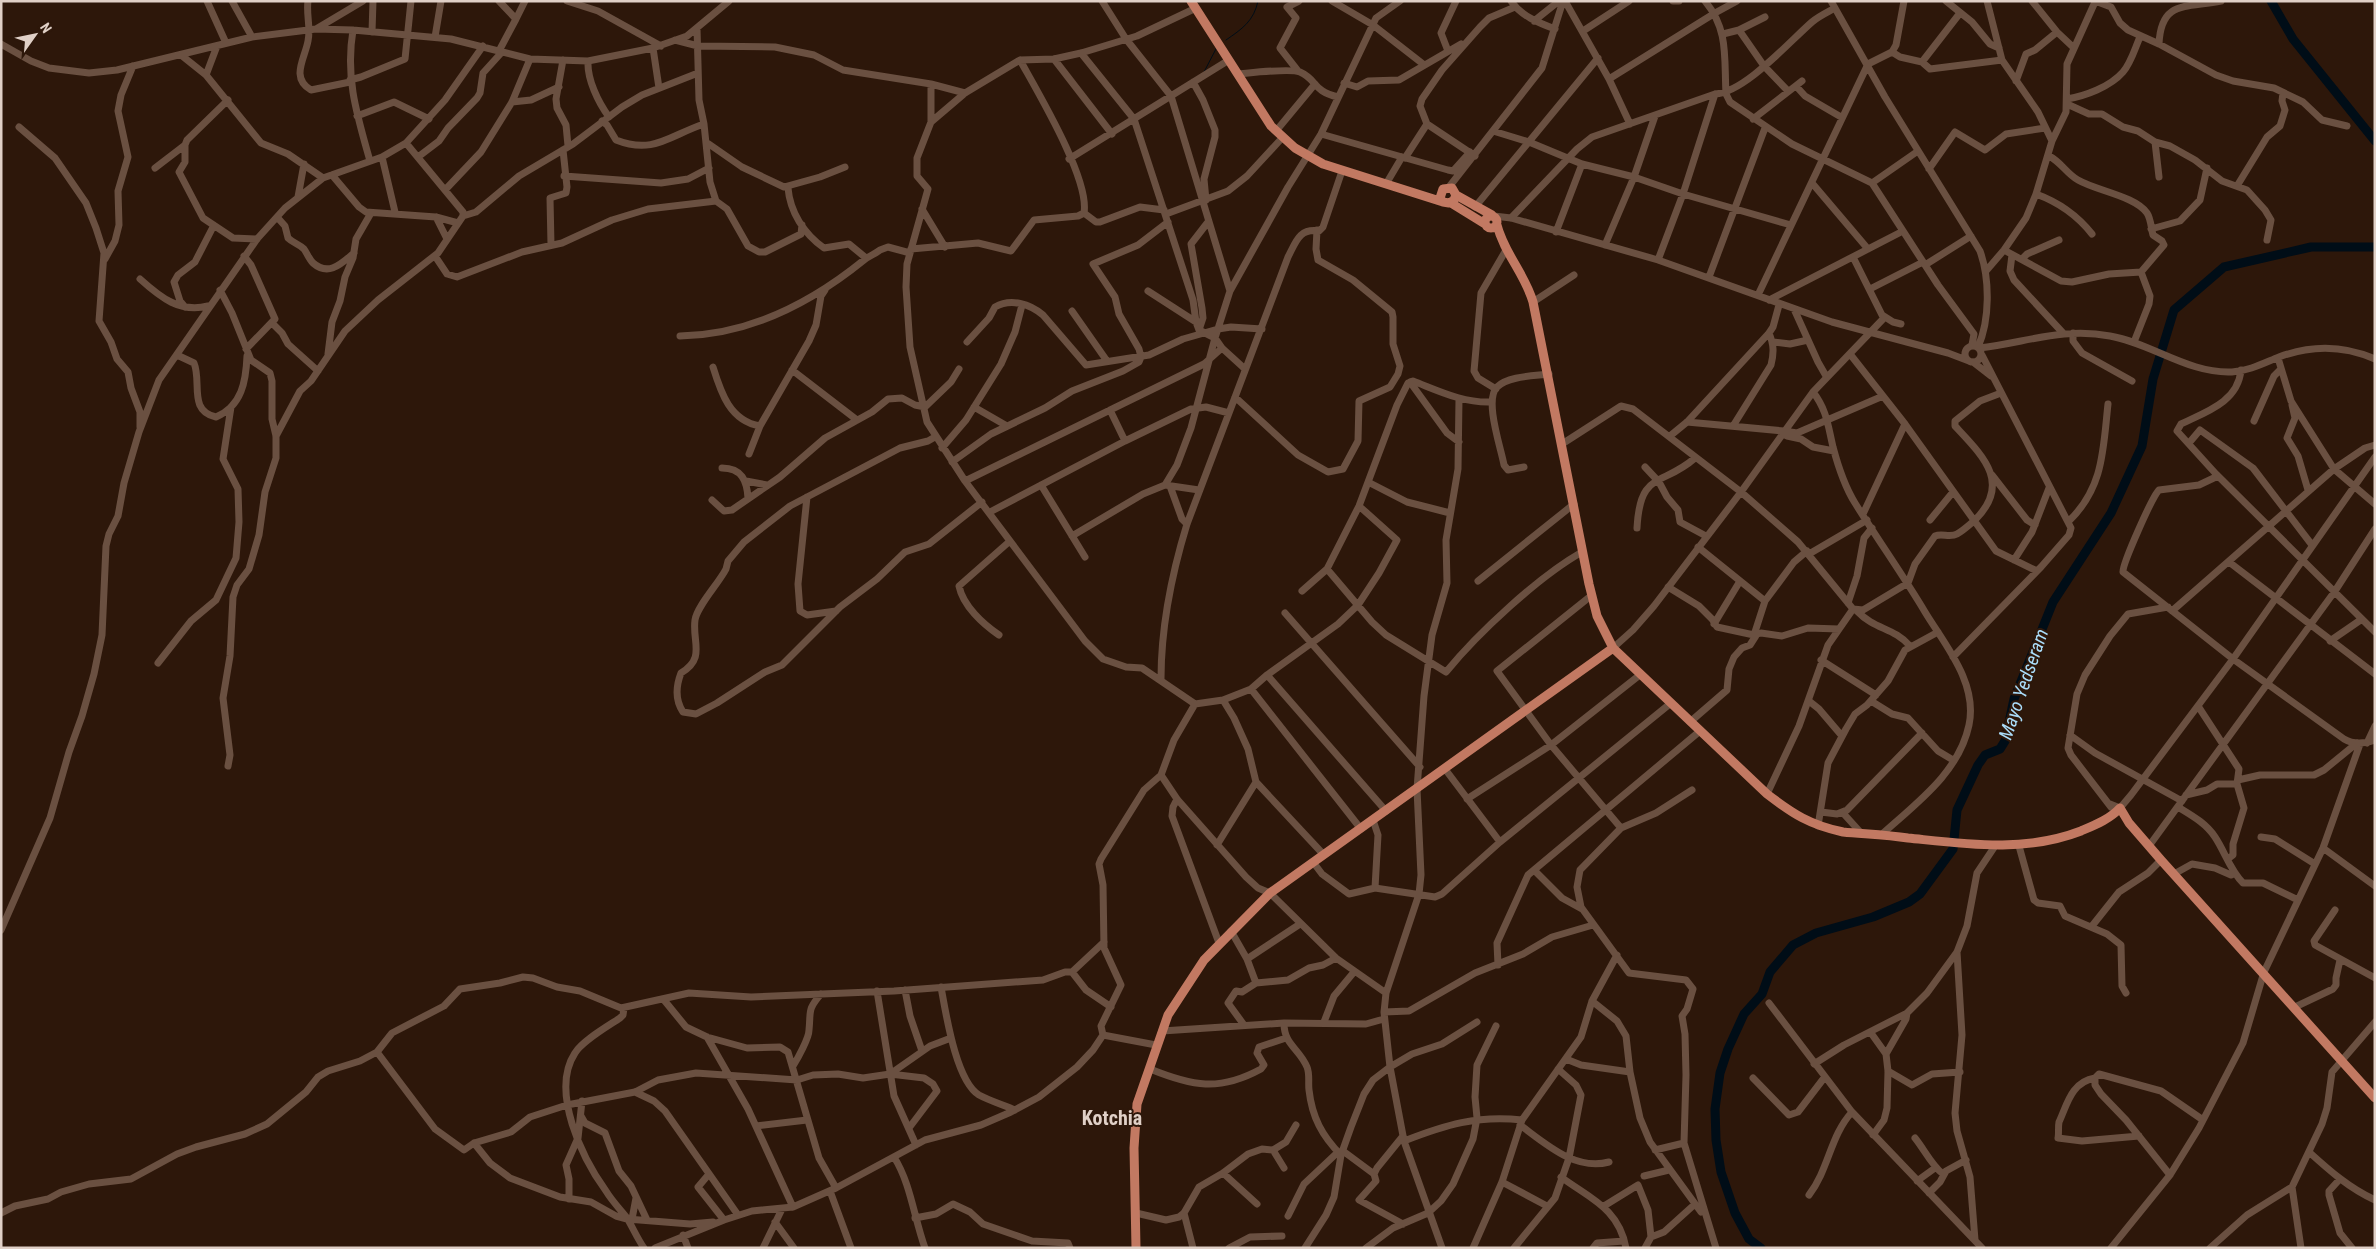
<svg xmlns="http://www.w3.org/2000/svg" width="2376" height="1249" font-family="'Roboto Condensed',sans-serif">
<style>
.lines{fill:none;stroke-linecap:round;stroke-linejoin:round}
.stream{stroke:#000d17;stroke-width:1}
.river{stroke:#000d17;stroke-width:9}
.minor{stroke:#6a5041;stroke-width:7}
.major{stroke:#c27962;stroke-width:9}
.labels{text-anchor:middle;stroke-width:4;stroke-linejoin:round;paint-order:stroke}
.water-label{font-size:19px;font-style:italic;fill:#aadcf9;stroke:#2d170a}
.quarter-label{font-size:20px;font-weight:bold;fill:#e0d0c7;stroke:#2d170a}
</style>
<rect width="100%" height="100%" fill="#2d170a"/>
<g class="lines">
<path class="stream" d="M1226,40C1242,29 1254,21 1258,1
M1204,72L1217,47"/>
<path class="river" d="M2271,1L2293,39L2375,141
M1761,1248L1749,1239L1735,1213L1721,1172L1716,1140L1715,1109L1720,1073L1728,1049L1744,1014L1762,994L1770,972L1793,945L1816,933L1873,917L1909,902L1920,894L1953,849L1957,810L1978,765L1985,755L2000,749L2005,741L2014,699L2053,602L2111,513L2142,446L2153,379L2174,310L2224,267L2311,247H2375"/>
<path class="minor" d="M207,1L226,43
M232,1L252,37
M308,1C306,14 311,28 308,41C305,58 290,78 311,90L350,82
M499,1L516,19L499,51
M567,1L598,11L661,46
M1102,1L1126,39L1171,96L1230,291
M1332,1L1373,25L1423,64
M1511,1C1521,16 1539,23 1555,29
M1565,1L1609,79L1630,124
M1673,1H1679
M1705,1C1729,30 1724,58 1726,94L1730,102L1792,144L1872,183L1938,285L1974,334L1972,345
M1831,1L1885,97L1980,251C1990,279 1990,320 1978,347
M1946,1L1972,22L1990,44L1999,48
M1987,1L2002,60L2038,112L2052,141
M2032,1L2057,32L2074,48
M2095,1L2111,7L2120,23L2128,30L2159,44L2216,75L2233,81L2274,88L2303,102L2322,120L2347,126
M516,19L525,1
M1534,21L1559,1
M697,28L699,100L704,124L710,182L716,201L727,209L748,246L759,252H765L801,234L802,225
M316,29L363,1
M353,30C345,78 357,115 370,161
M1739,30L1764,66L1788,91
M1583,31L1629,1
M372,32L373,1
M1723,34L1739,30L1765,17
M435,37L441,1
M675,40L698,46L775,47L814,55L843,70L931,84L965,93
M1,44L31,61L49,68L89,73L117,70L252,37L316,29L353,30L451,39L530,59L588,61L653,48L687,36L729,1
M2159,44C2161,0 2186,8 2221,1
M653,48L659,88
M1448,51L1441,33L1456,1
M1892,52L1900,57L1922,62L1930,69L2002,60
M1081,53L1134,119L1193,300L1196,322L1199,330L1215,338L1222,348L1245,369
M181,55L206,75L261,143L288,154L323,178
M1054,59L1112,134
M563,60L556,99L557,108L566,125L568,146
M1020,60C1037,91 1090,179 1084,213
M588,61C587,79 598,102 609,117
M1922,62L1960,13
M1298,71L1280,48L1296,18L1287,7L1299,1
M1238,74C1250,73 1290,68 1300,72C1318,80 1312,91 1338,97
M206,75L217,46
M1609,79L1715,13L1737,1
M350,80L361,77L405,59L411,1
M2016,81L2026,54L2035,50L2057,32
M1193,82L1203,100L1215,130V137L1204,179L1206,200
M1344,83L1357,87L1368,81L1399,80L1461,44
M931,84V122L917,158V176L928,189L907,264L906,287L910,347L927,422L965,481L1085,641L1103,659L1126,667L1142,668L1195,704L1223,700L1251,689L1267,675L1338,624L1358,605L1379,573L1397,540L1359,506
M1796,86L1805,96L1841,117
M2067,99C2085,96 2110,87 2123,72C2131,63 2135,48 2140,37
M512,102L531,100L559,87
M2067,104L2089,114H2102L2123,127L2138,131L2155,142L2170,146L2195,160L2222,181L2247,190L2265,210L2271,220L2267,240
M357,116L394,102L429,119
M1753,119L1802,81
M602,121L607,125L616,140C654,155 670,135 704,124
M931,122L965,93L1020,60L1054,59L1081,53L1137,36L1196,8
M19,127L55,158L86,203L96,228L104,253L99,321L111,342L117,359L128,372L131,388L140,412V427
M1276,131L1315,84
M1493,131L1529,142L1582,164L1634,177L1683,194L1791,225
M1321,134L1448,170L1453,171L1470,152
M706,142L742,167L784,187L820,177L845,167
M2155,142L2159,177
M406,143L463,212V216
M185,145V162L179,172L203,218L233,238L257,239
M1475,156L1427,124L1420,106L1422,99L1442,70L1480,27L1489,18L1515,7
M382,157L395,212
M418,157L439,141L448,128L477,98L480,93L483,73L502,52
M1405,158L1427,124
M1069,159L1229,60
M155,168L185,145L187,140L228,100
M1929,169L1955,132L1985,150L2006,134L2045,128
M332,175L359,207L366,212L436,217L458,223
M564,176L661,183L688,179L709,168
M1812,183L1868,249
M1872,183L1918,151
M1386,184L1402,157
M2237,186L2267,137L2280,126L2285,110L2282,101L2283,93
M1449,187L1542,68L1563,1
M788,188C790,212 804,234 824,248L849,244L866,258
M445,190L481,152L512,102L530,59
M2036,194C2058,202 2077,215 2092,234
M298,197L304,164
M1475,207L1598,58
M922,209L945,247
M1084,213L1096,222H1100L1140,207L1164,210
M1166,214L1228,191L1247,176L1283,137
M1494,216L1511,218L1658,260L1832,322L1948,353L1969,361
M277,217L285,226L288,238C293,243 299,244 304,249C307,253 309,259 313,263C329,277 342,263 354,253
M436,217L447,239
M1511,218L1577,149L1592,137L1715,94C1745,92 1789,42 1812,22C1819,16 1828,12 1835,8
M2151,229L2180,221L2200,200L2207,168
M1556,232L1582,164
M551,245L550,198L566,193L567,187L563,150
M1605,245L1634,177L1655,116
M911,249L978,243L1011,251L1034,220L1078,216L1084,213
M2004,250L2061,281L2072,282L2109,274L2141,272L2164,245L2162,241L2153,235C2151,228 2151,219 2147,213C2135,196 2097,191 2078,180C2067,174 2061,162 2049,156
M2012,255L2010,271L2014,280L2063,333
M244,256L251,265L275,319L246,349
M435,256L447,274L457,277L522,252L562,243L612,220L648,209L716,201
M1853,257L1882,315L1893,322L1901,324
M105,259L115,241L119,225L118,191L128,157L118,111L121,95L133,66
M2022,259L2027,254L2059,240
M1658,260L1683,194L1715,94
M1925,265L1971,236
M1986,271L2004,250L2026,218L2036,194L2052,141L2066,112L2067,64L2095,2
M1709,277L1765,128
M140,279C161,298 180,313 208,306
M1870,289L1923,262
M220,290L232,313L251,360L270,373L272,381V419L276,436V458L265,492L259,535L249,569L237,585L233,597L230,656L223,698L230,755L228,766
M1148,291L1196,322
M1758,295L1868,64L1892,52L1896,45L1904,1
M1769,300L1903,231
M1533,302L1574,275
M185,307L180,301L174,282L178,275L195,262L214,225
M1794,309L1818,362L1826,376
M1072,311L1107,361
M272,323L282,333L288,344L318,371
M1199,330L1203,318L1202,308L1191,244L1208,222
M2073,333V341L2082,353L2132,381
M680,336C750,335 811,303 864,260C869,256 875,254 880,250L888,247L910,253
M967,342L989,318L995,307C1011,298 1030,304 1043,315L1086,365L1149,355L1183,339L1218,329L1231,327L1262,329
M1773,342L1790,344L1808,340
M2134,342L2149,304L2150,296L2141,272
M1965 354a8 8 0 1 1 16 0a8 8 0 1 1-16 0Z
M1979,348C2025,343 2062,327 2110,336C2151,343 2189,374 2232,372C2249,371 2264,363 2279,357C2311,345 2343,345 2375,359
M328,354L332,322L340,301L345,277L353,258L356,239L371,213
M1850,354L1905,424L1996,551L2037,571
M177,355L194,363C202,382 188,411 216,417C242,406 246,381 247,356
M2278,358L2291,401L2334,469L2375,504
M1973,362L1991,376
M713,367C721,393 730,421 760,426
M792,370L857,420
M2241,370C2238,402 2206,412 2181,424L2177,431L2216,474L2375,632
M1410,382L1447,433L1459,442
M1496,389L1478,378L1474,371L1481,293L1506,250
M1813,392C1827,410 1828,426 1833,447C1838,466 1845,487 1855,503C1878,540 1903,575 1925,612C1945,645 1978,683 1969,725C1959,773 1915,804 1881,835
M1235,397L1298,455L1328,472L1343,469L1358,441L1359,401L1390,387L1398,374L1400,366L1393,344V317L1392,312L1353,280L1318,260L1316,249L1317,230
M2292,405L2295,418L2287,438L2298,456L2308,490
M974,407L1007,426
M1110,410L1125,441
M2254,421L2274,376L2281,369
M1687,422L1784,431
M1733,426L1771,365C1774,353 1774,345 1769,333
M1784,431L1797,433L1883,396
M276,436L300,391L311,381L345,331L378,300L438,253L463,216L476,212L519,176L573,144L622,107L642,95L698,73
M1670,436L1687,422L1769,333L1773,327L1779,305
M1787,436L1801,439L1813,447L1834,451
M935,437L928,441L900,448L790,506L744,542L728,561L726,569C719,583 697,606 695,620C692,642 706,658 681,673C676,686 675,700 683,712L696,714L717,703L765,672L782,665L840,607L877,579L905,552L929,544L982,502
M2189,443L2200,430L2253,468L2312,545
M1562,444L1621,406L1633,409L1741,492L1798,542L1853,609L1863,610L1908,583L1915,564L1935,536C1942,533 1950,538 1957,534C1964,530 1969,525 1975,520C2012,483 1983,456 1955,426V421L1980,401L2001,393
M942,448L966,420L1001,364L1015,332L1022,305
M749,454L760,426L809,341L816,325L821,296L825,290
M952,462L991,434L1045,408L1072,391L1123,371L1139,362L1141,357L1139,349L1119,314L1115,297L1093,264L1138,245L1168,222
M1524,467L1508,470L1504,465C1501,448 1484,400 1497,387C1508,376 1534,376 1549,374
M1645,467L1659,482L1667,497L1678,510L1680,522L1706,536
M722,468C742,468 747,481 748,498
M1992,475L2027,520L2035,525
M2218,476L2199,485L2159,490C2152,497 2122,565 2123,572L2233,659L2344,739C2354,745 2364,744 2375,740
M746,481L767,485
M965,481L1204,364L1222,348
M1368,482L1407,502L1450,513
M1041,485L1085,557
M1165,485L1177,465L1191,428L1215,338L1230,291L1288,187L1321,134L1376,18L1400,1
M1170,486L1182,519L1187,524
M807,497L798,584L800,611L807,615L836,611
M712,500L724,511L732,510L780,477L825,438L872,412L888,399L902,398L915,405L925,407L951,382L959,369
M990,512L1125,441L1191,409L1206,407L1229,413
M1863,514L1905,424
M1930,520L1953,492
M2069,521C2104,487 2103,449 2108,404
M1637,528C1640,470 1662,487 1695,458
M1072,536L1143,494L1165,485L1199,490
M1698,547L1765,601
M1809,554L1867,520
M2014,560L2032,532L2049,488
M2229,562L2375,674
M1327,569L1372,622L1386,635L1446,672C1478,633 1538,577 1582,552
M1478,581L1574,504
M1668,587L1699,606L1712,619L1717,627L1754,635L1761,633L1782,636L1808,628L1839,629
M1302,591L1327,569L1359,506L1397,405L1408,383L1413,381C1439,391 1463,403 1491,402
M1592,595L1497,671L1551,745L1621,828
M1848,603L1857,576L1864,538L1872,528
M1857,611C1875,630 1893,627 1910,646
M2172,611L2334,469L2365,448L2375,445
M1285,613L1420,767
M1714,624L1740,581
M999,635C983,624 963,606 959,586L1010,541
M1754,635L1765,601L1794,562L1807,551
M2330,641L2362,619
M1613,648L1633,630L1654,606L1741,492L1813,392L1884,318
M1953,657L2041,567L2069,535L2071,528L1982,355
M1821,660L1876,695
M158,663L191,621L216,600L236,558L239,522L238,489L223,459L231,407
M1267,675L1386,811
M1161,679C1161,627 1172,573 1187,524L1288,257C1296,242 1299,228 1319,231L1323,227L1342,171
M1251,689L1361,829
M1223,700L1234,718L1248,749L1256,782L1324,855
M1809,701L1819,709L1842,736
M1871,701L1892,714L1908,718L1938,751L1953,760
M2198,706L2239,769L2237,784L2244,808L2233,844V855L2229,858
M1690,722L1727,690L1729,669L1734,657L1742,648L1750,645L1757,634
M2070,735L2095,753L2182,801
M2367,743L2375,726
M1445,769L1500,842
M1161,775L1177,799L1246,877L1258,888L1270,893L1336,958L1386,993
M2238,780L2260,775H2314L2324,770L2357,743
M1692,790L1656,813L1621,828L1580,870L1577,887L1581,907L1629,973L1686,980L1693,989L1687,1009L1682,1016L1685,1034L1686,1075L1684,1143L1716,1248
M1767,794L1799,726L1828,645L1853,609
M2186,795L2207,790L2217,784H2237
M1177,799L1173,807L1172,816L1219,943
M1467,799L1551,745L1641,674
M2110,804L2120,808L2131,795L2233,659L2375,457
M2111,807L2071,755L2068,748L2077,694L2085,675L2110,636L2128,614L2168,607
M2178,807C2191,815 2206,823 2215,837C2225,852 2230,870 2243,883H2263L2298,900
M1821,812L1837,814L1847,810L1922,733
M1843,813L1862,834
M1818,826L1828,763L1846,729L1855,714L1867,705L1888,681L1905,650L1938,632
M2261,837L2275,839L2315,864
M1217,845L1256,782
M2019,846L2034,900L2038,903L2060,906L2065,916L2107,934L2121,945L2122,986L2126,993
M2149,846L2335,591L2375,529
M2323,848L2375,886
M1313,862L1322,874L1349,894L1375,888L1378,835L1373,820
M1534,870L1562,898L1582,909
M2174,874L2192,864L2215,868L2231,875L2233,874
M1375,888L1435,897L1442,894L1500,842L1671,703
M2335,910L2314,941L2315,945L2375,978
M2092,926L2119,892L2148,873L2161,860
M1,930L50,818L69,752L82,716L94,674L102,635L106,546L109,534L118,516L124,483L139,432L159,380L257,239L285,208L323,178L382,157L406,143L445,100L483,46
M1231,931L1247,959L1256,983
M1957,952L1962,1035L1955,1113L1957,1131L1970,1177L1975,1240
M1247,959L1300,924
M1498,965L1497,943L1528,875L1700,731
M1072,972L1086,990L1111,1007
M941,987C946,1014 956,1081 979,1095C990,1101 1004,1105 1015,1110
M905,990L910,1016L922,1051
M877,991L894,1096L916,1145
M664,1000L686,1027L707,1037L747,1048L780,1047L788,1052L819,1158L836,1188
M1592,1001L1617,1021L1626,1036L1630,1072L1640,1118L1650,1142L1701,1212
M1769,1003L1852,1112L1982,1248
M2295,1007L2333,989L2336,985V978L2340,960
M624,1008L623,1015L620,1018C608,1026 582,1041 575,1053C550,1091 582,1158 606,1191C612,1201 620,1209 627,1218C633,1228 637,1238 644,1248
M1384,1012L1409,1011L1475,973L1523,954L1552,937L1593,925
M1324,1022L1334,996L1354,972
M1284,1023C1284,1045 1299,1048 1307,1067C1310,1074 1308,1083 1309,1090C1312,1117 1322,1136 1341,1155
M1244,1025L1228,1003L1236,991L1242,992L1256,983L1288,980L1309,968L1323,965L1336,958
M1162,1031L1284,1023L1366,1024L1384,1019
M1871,1033L1886,1054L1888,1071L1887,1108L1884,1120L1873,1135
M1103,1035L1156,1045
M707,1037L748,1109L793,1207
M377,1052L435,1129L464,1150L474,1143L511,1132L530,1117L567,1105L635,1092L658,1080L696,1073L797,1080L813,1075L838,1074L863,1078L890,1074L924,1078L933,1084L937,1091L909,1128
M1886,1054L1906,1019L1907,1013
M1566,1059L1581,1065L1630,1072
M1814,1064L1844,1045L1907,1013L1927,993L1957,952L1967,926L1977,873L1995,846
M793,1066C798,1058 809,1038 809,1030C811,1011 807,1010 821,994
M1150,1069C1192,1086 1219,1092 1261,1069L1264,1065L1257,1053L1259,1047L1286,1038
M1888,1071L1912,1085L1932,1074L1960,1072
M890,1074L930,1046L951,1038
M1753,1078L1789,1115L1798,1112L1824,1078
M2095,1078V1085L2101,1094L2126,1120L2170,1175
M635,1092L654,1101L665,1111L738,1215
M581,1116L585,1123L605,1133L619,1171L631,1186L647,1220
M1520,1125C1546,1144 1575,1171 1609,1162
M756,1126L807,1120
M1403,1136L1377,1168L1374,1174L1376,1181L1359,1200L1403,1224
M2139,1136L2082,1141L2058,1138C2059,1134 2058,1127 2059,1122C2067,1105 2071,1082 2095,1078L2099,1074L2161,1091L2203,1120
M1915,1138C1924,1149 1932,1166 1943,1174
M1404,1141C1445,1125 1477,1115 1522,1120
M474,1143L490,1163L510,1178L560,1197L591,1202L616,1216L627,1219L690,1224L713,1222
M1273,1150L1284,1168
M1655,1150L1684,1143
M1343,1151L1374,1174
M2309,1152C2330,1171 2349,1188 2375,1200
M894,1157C911,1184 914,1218 925,1248
M1223,1173L1257,1204
M709,1174L698,1187L724,1220
M1644,1176L1669,1170
M1561,1177C1589,1198 1619,1208 1626,1248
M2339,1180L2329,1191V1195L2340,1233L2352,1248
M1917,1181L1935,1168
M1502,1182L1547,1206
M830,1191L851,1248
M1929,1193L1940,1182L1946,1171L1966,1160
M1809,1195C1829,1169 1830,1136 1852,1112
M569,1199V1179L566,1165L578,1138L582,1101
M1604,1206L1638,1185L1648,1210L1651,1237
M1,1213L15,1206L48,1199L61,1192L89,1184L131,1179L177,1154L196,1147L245,1134L267,1124L306,1092L318,1077L328,1071L360,1061L377,1052L392,1033L444,1006L460,989L500,983L523,977L533,978L557,987L580,991L621,1008L689,993L751,997L894,991L1043,980L1065,972H1072L1104,942
M1136,1213L1166,1220L1179,1217L1184,1213L1199,1187L1223,1173L1248,1154L1262,1149L1273,1150L1286,1142L1296,1125
M1184,1213L1193,1248
M1288,1216L1304,1184L1338,1152
M915,1218L936,1214L953,1204L970,1212L983,1224L1032,1241L1068,1243L1070,1248
M632,1219L636,1198
M775,1222L794,1248
M683,1235L688,1248
M655,1248L724,1220L752,1211L793,1207L836,1188L925,1140L981,1125L1011,1112L1039,1097L1077,1067L1093,1050L1103,1035L1101,1026L1121,985L1104,948L1103,885L1099,864L1101,859L1144,790L1161,775L1174,740L1195,704
M763,1248L782,1209
M1229,1248L1250,1237L1282,1236
M1305,1248L1326,1215L1334,1197L1341,1155L1351,1127L1364,1094L1373,1080L1390,1067L1412,1054L1442,1044L1477,1022
M1366,1248L1393,1228L1428,1213L1441,1201L1453,1184L1473,1139L1477,1118L1475,1097L1477,1065L1496,1026
M1442,1248L1404,1141L1390,1067L1384,1012L1386,993L1419,894L1421,875L1417,789L1424,696L1432,635L1447,583L1446,540L1458,469L1459,399
M1473,1248L1502,1182L1522,1120L1581,1037L1592,1001L1617,955
M1514,1248L1555,1198L1569,1158L1581,1095L1576,1085L1558,1069
M1593,1248L1597,1243L1624,1241
M1645,1248L1651,1237L1664,1232L1695,1204
M2111,1248L2170,1175L2199,1128L2243,1043L2264,972L2323,848L2360,744
M2210,1248L2247,1215L2292,1187
M2301,1248L2292,1187L2322,1124L2327,1108L2332,1072L2375,1022"/>
<path class="major" d="M1191,1L1271,126L1295,148L1323,164L1443,202
M1456,195L1454,200L1449,203L1443,202L1440,198L1443,189L1452,188L1456,195L1492,215
M1451,203L1485,224
M1485 222a6 6 0 1 1 12 0a6 6 0 1 1-12 0Z
M1497,225C1504,253 1525,274 1533,302L1589,584L1597,616L1613,648L1767,794C1793,814 1810,825 1843,832C1864,834 1886,835 1908,838C1966,844 2024,853 2081,831C2095,825 2110,819 2120,808L2129,823L2161,860L2375,1098
M1136,1248L1134,1148L1137,1104L1168,1015L1204,960L1270,893L1613,648"/>
</g>
<g class="labels">
<g class="water-label">
<text transform="translate(2023 684) rotate(-71)" y="7">Mayo Yedseram</text>
</g>
<g class="quarter-label">
<text x="1112" y="1125">Kotchia</text>
</g>
</g>
<rect width="2376" height="1249" fill="none" stroke="#e0d0c7" stroke-width="5"/>
<g transform="translate(35 35) rotate(57)" stroke="#2d170a" stroke-width="4" paint-order="stroke">
<path d="M0-4L9 19L0 12L-9 19Z" fill="#e0d0c7"/>
<text y="-8" font-size="14" font-weight="bold" text-anchor="middle" fill="#e0d0c7">N</text>
</g>
</svg>
